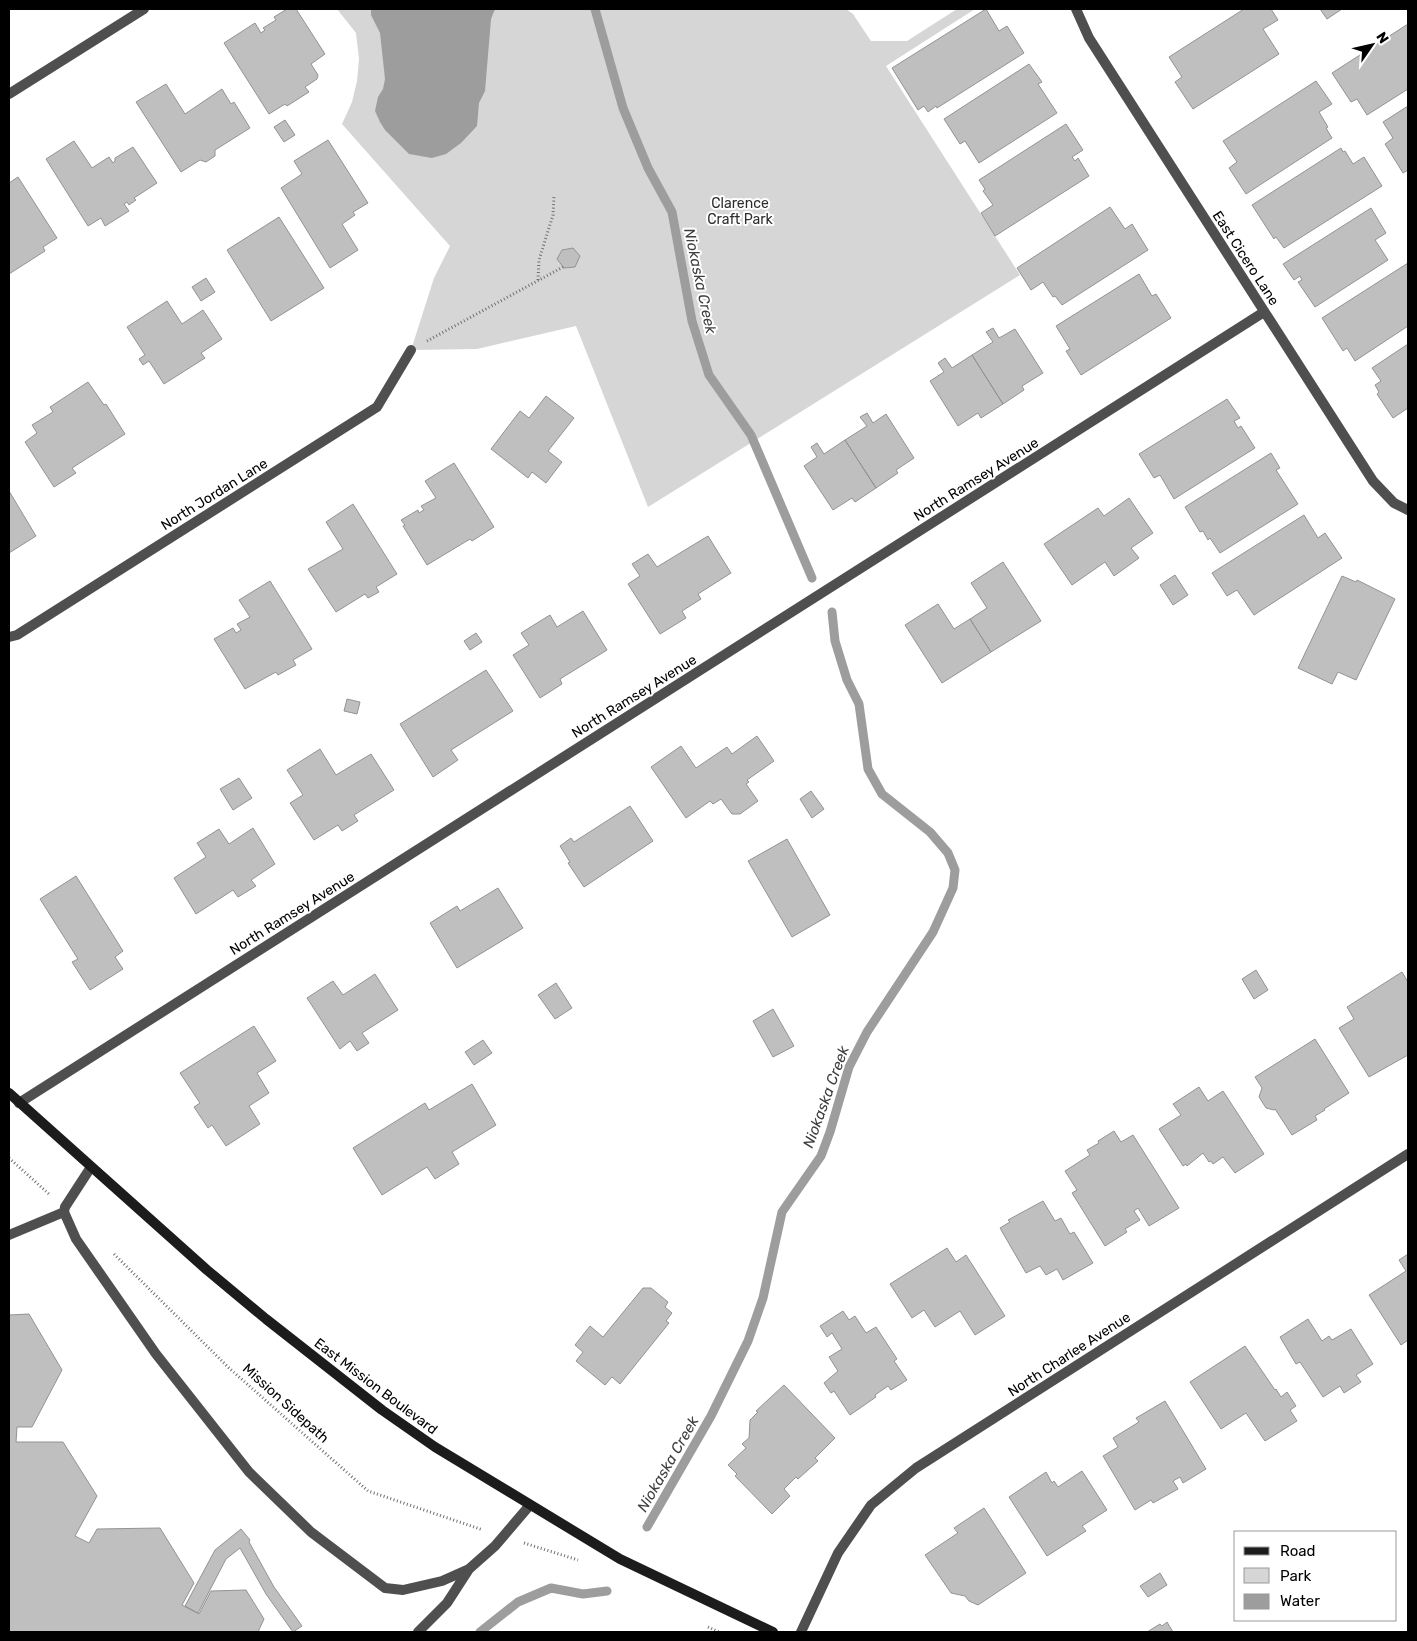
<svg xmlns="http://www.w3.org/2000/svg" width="1417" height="1641" font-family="Rubik,sans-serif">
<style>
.green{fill:#d6d6d6}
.water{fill:#9d9d9d}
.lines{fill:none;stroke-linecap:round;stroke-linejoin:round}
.stream{stroke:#9d9d9d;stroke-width:9}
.building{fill:#bfbfbf;stroke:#939393}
.path{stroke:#717171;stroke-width:3;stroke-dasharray:1 2.5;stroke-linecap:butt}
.lane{stroke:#4f4f4f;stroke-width:10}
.street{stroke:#4f4f4f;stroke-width:10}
.secondary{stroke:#1c1c1c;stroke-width:10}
.labels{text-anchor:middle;stroke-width:4;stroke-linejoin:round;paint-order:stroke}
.park-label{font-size:14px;fill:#2d2d2d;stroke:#fff}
.street-label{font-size:14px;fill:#000;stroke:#fff}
.water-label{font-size:15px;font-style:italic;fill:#3e3e3e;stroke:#fff}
</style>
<rect width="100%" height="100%" fill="#fff"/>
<path class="green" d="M337,9H846L853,14L871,41H907L957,9H975L886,66L1020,275L648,507L576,326L477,349L411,350L434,278L450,246L342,124L352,102L357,81L359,59L356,33Z"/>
<path class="water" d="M371,9H495L491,19L485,91L479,103L477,126L461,143L446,154L432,158L409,154L385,130L380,122L375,111L378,97L383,89L385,79L380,33L371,15Z"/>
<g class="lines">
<path class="stream" d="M595,9L623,108L648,168L672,212L692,321L709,375L751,435L812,578
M647,1527L711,1416L748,1341L763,1298L782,1212L821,1156L830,1132L849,1067L867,1032L933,932L953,888L955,870L948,853L930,832L882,794L868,769L859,704L847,680L835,641L832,612
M480,1632L518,1602L551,1588L583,1594L607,1591"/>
</g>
<path class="building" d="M287,9H296L325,54L311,64L318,75L317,79L305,87L309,92L287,106L285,104L269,114L224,43L255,23L261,33L265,30L263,28L276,20L274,17Z
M986,9L999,31L1007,26L1024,53L937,108L936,106L928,112L924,106L918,110L892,68Z
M1244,9H1271L1278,20L1263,29L1279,54L1193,109L1175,82L1182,77L1169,57Z
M1320,9H1342L1327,19Z
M1408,24V89L1367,115L1357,99L1351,102L1332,73Z
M1029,64L1042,82L1038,84L1057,113L979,163L965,141L960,144L944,119Z
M1316,81L1332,104L1319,112L1328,127L1326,128L1332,138L1246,194L1229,168L1237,162L1223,141Z
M166,84L185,114L222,89L231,104L234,102L250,128L215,150V156L206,162L200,160L181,172L136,102Z
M1408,106V170L1403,173L1385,144L1393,138L1383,122Z
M285,120L295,135L284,142L274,127Z
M1066,124L1083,150L1072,157L1075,161L1078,158L1089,176L995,236L981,213L993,205L983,191L985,189L979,180Z
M328,140L368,203L353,212L355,215L342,224L358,250L330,268L281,188L302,174L294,161Z
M74,141L92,168L109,157L113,163L115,161V158L133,147L157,183L134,198L136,200L129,205L127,202L124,204L129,211L105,226L101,218L88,226L46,159Z
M1341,148L1343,152L1345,151L1353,164L1364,157L1382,186L1284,248L1276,237L1274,239L1252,205Z
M18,177L57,238L43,247L45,251L9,274V183Z
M1110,207L1125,229L1132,224L1148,250L1062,305L1055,296L1053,297L1043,282L1031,290L1017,268Z
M1371,208L1386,233L1375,240L1388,260L1315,307L1298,282L1302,280L1300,276L1294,280L1283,264Z
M279,217L324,288L271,321L227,250Z
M573,248L580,256L575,267L564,268L557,259L562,250Z
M1408,263V326L1355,361L1347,348L1343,351L1322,318Z
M1139,274L1152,296L1156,294L1171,318L1081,375L1066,351L1070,349L1056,326Z
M206,278L215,292L201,301L192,287Z
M167,301L182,324L203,310L222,339L201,353L205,358L164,384L149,361L143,365L139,359L145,355L127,327Z
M993,328L999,338L1015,329L1043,373L1022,386L1024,390L1003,404L972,355L993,342L986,332Z
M1408,344V408L1393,418L1377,394L1379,392L1375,385L1381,381L1372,368Z
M972,355L1003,404L981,418L978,413L958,426L930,381L944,372L938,363L945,358L952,368Z
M88,382L104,405L106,404L125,434L72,468L76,473L54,487L25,442L37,433L32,425L53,412L50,407Z
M546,396L574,418L548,451L562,462L546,483L532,472L528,478L491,449L520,411L529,418Z
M1227,399L1240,418L1234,421L1238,428L1241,426L1255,448L1174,499L1160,475L1154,478L1139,454Z
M867,413L873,423L886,414L914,458L896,470L898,473L876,488L845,440L867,426L860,417Z
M845,440L876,488L855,502L852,498L833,510L804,466L817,457L811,447L817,443L824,454Z
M1271,453L1280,468L1276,470L1298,504L1220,553L1210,538L1208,540L1203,531L1200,532L1185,507Z
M454,463L494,527L472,541L470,539L427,565L403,526L405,525L401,520L418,510L419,513L424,510L421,506L436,498L425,481Z
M9,491L36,536L9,553Z
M1129,498L1153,533L1131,548L1139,558L1114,576L1105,562L1072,585L1044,544L1098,508L1104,516Z
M353,504L397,574L376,587L379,592L368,598L365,594L336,612L308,569L343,549L326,522Z
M1304,515L1318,538L1325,533L1342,558L1254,615L1237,590L1227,596L1212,573Z
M708,536L731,573L698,594L701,599L682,611L686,618L660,634L628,584L640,576L632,564L648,554L657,567Z
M1003,562L1041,621L991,652L970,619L987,608L971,583Z
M1175,575L1188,595L1173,605L1160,585Z
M1342,576L1356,582L1357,580L1395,599L1356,680L1338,672L1332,684L1298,668Z
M270,581L312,649L293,660L296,665L278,675L276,672L245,689L214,639L233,628L236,633L241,630L237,624L250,617L239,600Z
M938,604L954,629L970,619L991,652L942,683L905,625Z
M583,611L607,650L560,679L562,684L540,698L513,655L529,645L521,633L550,615L557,627Z
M476,633L482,642L470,650L464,641Z
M486,670L513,711L451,750L458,760L433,777L400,724Z
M347,699L360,702L357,714L344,711Z
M757,736L774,761L747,780L749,782L746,784L758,801L740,814H732L721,799L713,804L710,801L686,818L651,767L681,746L696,768L727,747L732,754Z
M320,749L336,775L371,754L394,790L354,815L358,821L342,831L338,825L314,840L290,803L303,795L287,770Z
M239,778L252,798L233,810L220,789Z
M811,791L824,809L812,818L800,799Z
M630,806L653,841L584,887L568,863L570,862L560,846L571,838L574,842Z
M253,828L275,864L251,880L256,886L238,897L233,890L196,914L174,878L206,857L197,843L219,829L229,844Z
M787,839L830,915L792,937L748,861Z
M76,876L123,951L115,957L123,969L90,990L72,962L78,959L40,899Z
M498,888L523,928L457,968L430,923L457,906L460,911Z
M1256,970L1268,990L1254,999L1242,979Z
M1402,972L1408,982V1055L1369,1077L1339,1028L1354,1019L1347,1007Z
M375,974L398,1010L362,1033L369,1043L357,1051L350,1041L340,1049L307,998L333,981L343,995Z
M556,983L572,1008L555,1019L538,995Z
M773,1009L794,1046L773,1057L753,1021Z
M254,1026L276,1061L257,1073L269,1093L249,1106L260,1124L226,1146L212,1125L208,1128L194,1107L200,1103L180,1073Z
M1315,1039L1349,1093L1324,1109L1325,1110L1315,1116L1317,1120L1292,1135L1275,1109L1274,1110L1266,1108L1259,1097L1262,1088L1255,1077Z
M483,1040L492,1053L474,1065L465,1052Z
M472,1084L496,1125L452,1152L459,1164L435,1179L427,1167L382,1195L353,1148L425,1103L429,1110Z
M1199,1087L1208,1101L1223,1091L1264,1154L1235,1173L1223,1157L1213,1164L1211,1161L1209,1162L1203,1153L1187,1166L1186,1164L1183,1166L1159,1129L1181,1115L1173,1104Z
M1114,1131L1121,1142L1133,1135L1179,1208L1149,1226L1138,1208L1134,1211L1140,1220L1125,1229L1127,1232L1105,1246L1072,1193L1077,1190L1065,1171L1090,1155L1087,1150L1099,1143L1098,1141Z
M1043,1201L1055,1221L1061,1218L1070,1234L1074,1232L1093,1263L1063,1280L1057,1269L1046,1275L1040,1266L1026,1273L1000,1228L1010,1222L1008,1220Z
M947,1248L956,1262L966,1255L1005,1316L975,1335L960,1311L935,1327L924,1310L912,1318L890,1284Z
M1408,1254V1340L1401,1345L1369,1295L1406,1271L1399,1260Z
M643,1288H651L668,1302L665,1307L672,1313L666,1321L669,1323L620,1384L612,1377L605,1385L576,1361L583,1352L575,1345L590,1326L603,1337Z
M843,1311L849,1320L855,1316L866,1333L876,1327L897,1359L894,1361L907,1380L891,1390L888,1386L875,1395L876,1397L850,1415L834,1391L831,1393L824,1383L838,1371L829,1357L842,1349L832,1333L827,1337L820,1326Z
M29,1314L62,1370L32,1427H17L16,1442H63L97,1496L75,1536L89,1543L97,1529L160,1528L194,1583L182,1605L199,1614L211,1591L246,1590L264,1619L258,1632H9V1315Z
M1308,1319L1322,1341L1329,1336L1332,1340L1351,1329L1373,1364L1356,1375L1361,1382L1344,1393L1340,1386L1323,1397L1300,1362L1296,1364L1280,1337Z
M1245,1346L1275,1390L1276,1389L1281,1397L1287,1392L1296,1406L1290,1410L1297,1421L1265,1441L1246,1413L1221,1429L1190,1382Z
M784,1385L835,1438L815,1458L818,1461L798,1479L796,1477L784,1489L790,1496L772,1514L735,1476L737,1474L728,1465L746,1448L742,1444L749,1438L750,1420L758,1412L756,1411Z
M1165,1401L1206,1469L1183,1483L1180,1477L1173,1481L1178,1489L1153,1503L1151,1500L1135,1510L1103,1456L1118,1447L1113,1438L1139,1422L1136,1418Z
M1082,1471L1107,1510L1082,1526L1086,1531L1047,1556L1009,1497L1046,1472L1052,1483L1054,1481L1058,1487Z
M984,1508L1026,1573L978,1605L969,1601L965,1596L951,1593L925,1555L958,1533L954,1528Z
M241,1529L250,1540L249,1542L274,1587L302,1626L293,1632L266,1594L240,1548L226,1559L198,1613L185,1606L215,1550Z
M1160,1573L1167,1585L1148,1597L1140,1586Z
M1167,1622L1173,1632H1147L1160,1624L1162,1626Z"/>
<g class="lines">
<path class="path" d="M538,280L539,260L553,215L554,196
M427,341L563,267
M9,1158L49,1194
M114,1254L229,1368L368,1491L483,1530
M524,1543L578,1560
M708,1627L719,1632"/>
<path class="lane" d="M91,1167L65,1207L64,1212L76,1239L156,1354L249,1472L311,1532L385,1588L403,1590L442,1581L469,1569L495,1546L530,1505
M9,1235L64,1212
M418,1632L447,1603L469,1569"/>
<path class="street" d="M1076,9L1089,38L1373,481L1394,503L1408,510
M9,94L144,9
M9,637L17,635L377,407L411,350
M19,1103L1264,312
M801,1632L838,1553L871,1505L916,1468L1408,1154"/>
<path class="secondary" d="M9,1093L207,1270L266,1319L382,1410L435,1447L620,1559L773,1632"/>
</g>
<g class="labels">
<g class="park-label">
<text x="740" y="208">Clarence<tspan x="740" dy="16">Craft Park</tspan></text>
</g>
<g class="street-label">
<text transform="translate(1246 258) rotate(57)" y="5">East Cicero Lane</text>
<text transform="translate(976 479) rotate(-32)" y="5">North Ramsey Avenue</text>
<text transform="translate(214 494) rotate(-32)" y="5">North Jordan Lane</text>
<text transform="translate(634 696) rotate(-32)" y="5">North Ramsey Avenue</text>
<text transform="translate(292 913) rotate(-32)" y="5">North Ramsey Avenue</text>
<text transform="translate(1069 1354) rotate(-33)" y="5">North Charlee Avenue</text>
<text transform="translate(376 1386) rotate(37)" y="5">East Mission Boulevard</text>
<text transform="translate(286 1403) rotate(42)" y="5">Mission Sidepath</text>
</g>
<g class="water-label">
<text transform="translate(700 281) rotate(78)" y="5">Niokaska Creek</text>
<text transform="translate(826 1097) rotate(-70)" y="5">Niokaska Creek</text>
<text transform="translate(668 1464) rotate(-60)" y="5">Niokaska Creek</text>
</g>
</g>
<rect width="1417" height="1641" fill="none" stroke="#000000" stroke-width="20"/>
<rect x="1234" y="1531" width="162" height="90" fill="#ffffff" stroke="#999999"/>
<rect x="1244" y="1547" width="25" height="8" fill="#1c1c1c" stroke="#999999"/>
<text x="1280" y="1556" font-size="15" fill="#000000">Road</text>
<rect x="1244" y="1568" width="25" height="15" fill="#d6d6d6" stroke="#999999"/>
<text x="1280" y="1581" font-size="15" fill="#000000">Park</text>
<rect x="1244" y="1594" width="25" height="15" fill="#9d9d9d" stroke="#999999"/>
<text x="1280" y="1606" font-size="15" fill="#000000">Water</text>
<g transform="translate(1372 45) rotate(56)" stroke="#ffffff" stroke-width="4" paint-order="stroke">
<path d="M0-4L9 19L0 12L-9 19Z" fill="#000000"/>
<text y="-8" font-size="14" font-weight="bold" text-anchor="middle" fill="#000000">N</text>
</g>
</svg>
